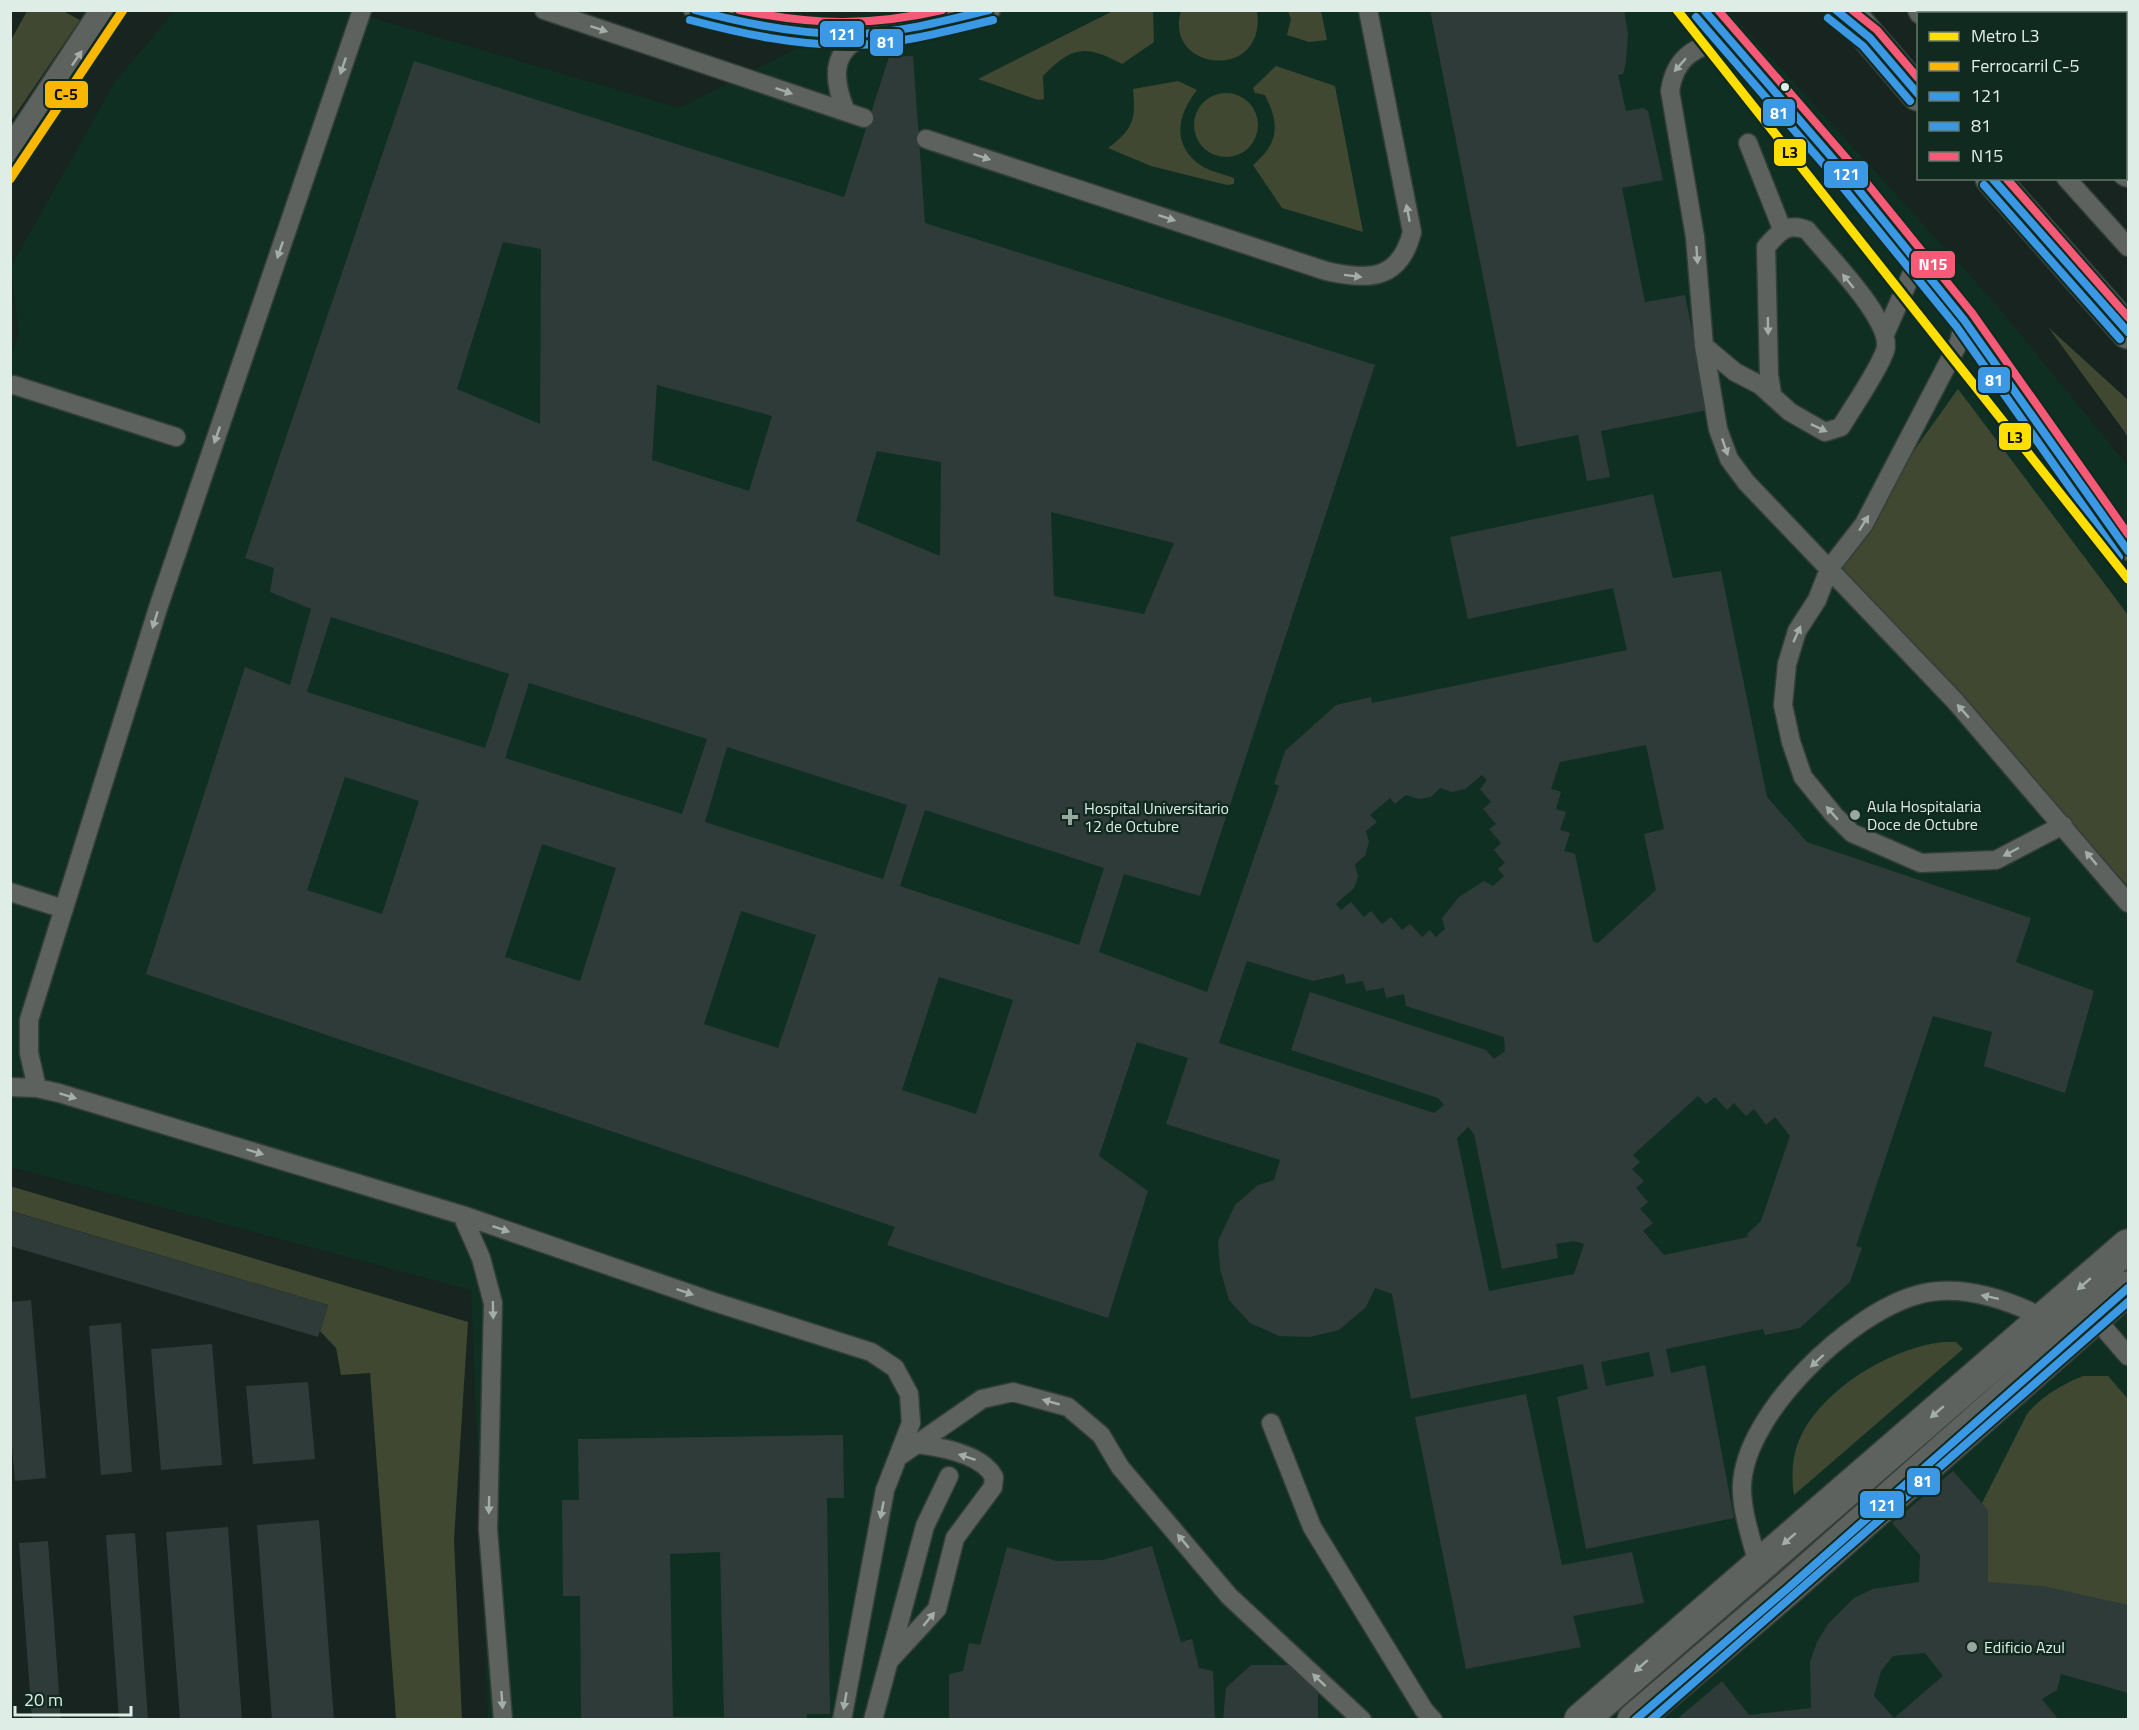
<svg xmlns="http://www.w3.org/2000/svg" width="2139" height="1730" font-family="'Titillium Web',sans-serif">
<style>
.built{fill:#102f23}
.green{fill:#404831}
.building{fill:#2f3b39;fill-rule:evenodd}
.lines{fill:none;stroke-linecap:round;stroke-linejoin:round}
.service-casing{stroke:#343f3a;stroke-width:21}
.minor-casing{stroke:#343f3a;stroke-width:36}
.tertiary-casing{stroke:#343f3a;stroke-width:36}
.primary-casing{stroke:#343f3a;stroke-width:36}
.service{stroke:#5e625f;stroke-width:18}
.minor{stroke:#5e625f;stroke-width:33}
.tertiary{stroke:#5e625f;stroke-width:33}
.primary{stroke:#5b635f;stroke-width:33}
.bus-1-casing{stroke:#112a20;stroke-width:12}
.bus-2-casing{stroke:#112a20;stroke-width:12}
.bus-3-casing{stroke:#112a20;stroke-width:12}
.bus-1{stroke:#3a98e4;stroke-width:8}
.bus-2{stroke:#3a98e4;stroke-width:8}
.bus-3{stroke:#f75a77;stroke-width:8}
.rail-1-casing{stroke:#112a20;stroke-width:14}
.rail-1{stroke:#fab700;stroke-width:9}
.metro-1-casing{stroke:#112a20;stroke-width:14}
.metro-1{stroke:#ffdf00;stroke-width:9}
.oneway{fill:#a4aea9}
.bus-dot{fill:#deede6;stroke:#112a20;stroke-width:2}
.poi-dot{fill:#98a7a0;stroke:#112a20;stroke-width:2}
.labels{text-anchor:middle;stroke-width:5;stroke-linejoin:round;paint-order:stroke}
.poi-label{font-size:16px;fill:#deede6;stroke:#112a20;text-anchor:start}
.line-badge{stroke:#112a20;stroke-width:2}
.badge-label{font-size:16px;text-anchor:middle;font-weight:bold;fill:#fff}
.pale-badge-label{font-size:16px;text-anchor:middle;font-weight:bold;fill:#111}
</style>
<rect width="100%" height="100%" fill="#17241f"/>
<path class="built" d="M174,11H349L679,108L871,11H1729L1995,303L2128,466V1719H488L471,1290L11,1167L10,357L19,334L11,266L115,82Z"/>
<path class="green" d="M27,11H63L80,20L11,121V40Z
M1113,11H1153L1154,42L1122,64C1086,44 1071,46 1043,76L1044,99L1038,100L978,79Z
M1181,11H1257C1267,83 1163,71 1181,11Z
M1288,11H1321L1327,40L1309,42L1287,35L1291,19Z
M1276,66L1335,86L1363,232L1282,208L1253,165C1279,143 1280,125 1265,95L1255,93L1253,88Z
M1178,81L1197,90C1180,112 1171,139 1195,161C1206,171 1221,173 1234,178V184L1227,185L1151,166L1108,148C1133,129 1136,121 1133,89Z
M1194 125a32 32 0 1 1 64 0a32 32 0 1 1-64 0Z
M2048,327L2128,400V438L2124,431Z
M1958,389L2128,615V886L1829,569Z
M10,1186L468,1322L454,1540L462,1719H396L370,1373L341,1375L336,1348L320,1331L328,1305L11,1211Z
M1943,1342H1956L1963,1349L1794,1495C1791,1476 1792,1454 1801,1436C1824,1388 1891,1348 1943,1342Z
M2083,1376H2108L2128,1399V1640L2073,1622L1975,1608V1517L2027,1414C2042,1396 2061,1385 2083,1376Z"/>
<path class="building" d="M1430,10H1624L1628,33L1626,62L1623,74L1618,75L1626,111L1643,108L1648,111L1663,180L1622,188L1645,302L1685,295L1708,410L1601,431L1610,477L1587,481L1578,435L1517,447Z
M913,56L925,223L1375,365L1200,896L1124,874L1099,952L1207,992L1279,786L1274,784L1285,751L1336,705L1371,697L1372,703L1627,650L1613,588L1468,619L1450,537L1653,494L1673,578L1721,571L1767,797L1807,842L2031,918L2016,962L2094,991L2065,1093L1984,1066L1992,1032L1933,1016L1856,1246L1862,1248L1850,1282L1800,1328L1765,1335L1763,1329L1666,1349L1671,1373L1705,1365L1734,1518L1586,1549L1557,1397L1588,1389L1583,1364L1411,1399L1392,1294L1375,1288L1366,1307L1339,1330L1310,1337L1279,1336L1250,1323L1229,1300L1220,1269L1218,1241L1235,1205L1258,1185L1274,1180L1280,1160L1166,1124L1188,1058L1137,1042L1099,1156L1148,1191L1108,1318L887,1245L895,1227L146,974L245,667L290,685L311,609L270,592L274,568L245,558L414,61L844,197L889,57ZM503,242L541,249L540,424L457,389ZM657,385L772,416L749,491L652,460ZM877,451L941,462L940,556L856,521ZM1051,512L1174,543L1144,614L1054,596ZM331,617L509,674L485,748L307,692ZM529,683L707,739L682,814L505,758ZM1646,745L1664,829L1644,834L1656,890L1598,943L1593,941L1575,854L1564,851L1570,833L1560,830L1566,812L1556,809L1561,792L1551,789L1560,762ZM727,747L907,805L883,879L705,822ZM1482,775L1487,780L1480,789L1491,802L1483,809L1496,824L1489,829L1501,843L1494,850L1505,863L1498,869L1504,876L1493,886L1484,881L1459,897L1442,918L1445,929L1436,937L1430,930L1422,937L1410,924L1402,930L1391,917L1382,924L1371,911L1364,917L1351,902L1341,910L1336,904L1354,888L1358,877L1355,864L1365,856L1369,842L1366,831L1377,822L1370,815L1390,798L1395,804L1406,795L1419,799L1431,797L1440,788L1452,792L1465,789ZM345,777L419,801L382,914L307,890ZM925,810L1104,868L1079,945L900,886ZM542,844L616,868L580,981L505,957ZM741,911L816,935L778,1048L704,1024ZM1247,961L1313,981L1344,974L1346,984L1363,981L1366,991L1384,988L1386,998L1404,994L1406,1006L1504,1037L1505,1051L1494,1059L1486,1050L1310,992L1291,1050L1438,1098L1444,1105L1434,1113L1219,1043ZM939,977L1013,1000L976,1114L902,1090ZM1698,1096L1706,1104L1715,1097L1727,1110L1734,1103L1746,1116L1754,1109L1766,1125L1775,1117L1790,1136L1761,1221L1747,1234L1748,1237L1664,1255L1643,1231L1653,1223L1640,1209L1648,1202L1636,1188L1644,1181L1632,1169L1640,1162L1633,1155ZM1468,1127L1474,1134L1502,1269L1558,1258L1556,1244L1574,1241L1584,1244L1574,1274L1489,1291L1457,1138ZM1649,1352L1654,1376L1606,1386L1601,1362Z
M10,1211L328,1305L318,1337L10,1246Z
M31,1300L46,1478L15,1481L10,1423V1302Z
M121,1323L132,1472L101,1475L89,1326Z
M212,1344L222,1465L161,1470L151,1349Z
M308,1382L315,1459L253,1464L246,1386Z
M1526,1394L1562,1565L1632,1552L1644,1603L1573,1616L1581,1647L1466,1669L1415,1417Z
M843,1435L844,1498H827L830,1714H807V1720H581L580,1596H563L562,1500H579L578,1439ZM720,1552L724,1717H673L670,1554Z
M1953,1471L1988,1510V1582L2043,1586L2128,1605V1693L2061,1674L2057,1690L2042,1699L2059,1720H1676L1722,1681L1749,1715L1811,1708L1810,1662L1817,1642L1828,1624L1854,1598L1873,1589L1919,1582L1920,1555L1892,1523ZM1925,1653L1943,1676L1894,1718L1874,1696L1881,1671L1893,1656Z
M319,1520L334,1720H272L257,1525Z
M228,1527L242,1720H180L166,1532Z
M135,1533L148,1720H119L106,1535Z
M48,1541L61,1720H32L19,1543Z
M1152,1546L1181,1642L1192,1639L1199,1668L1213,1671L1215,1720H949V1674L963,1671L969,1643L980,1645L1007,1547L1057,1561L1103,1560Z
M1251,1665H1293L1318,1693V1720H1223L1226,1688Z"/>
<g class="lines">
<defs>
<path id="service" d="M544,10L864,118
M693,10C742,24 824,39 874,33C913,29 952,19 991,10
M1704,10L1840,167L1964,320L2128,551
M1917,10L1919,14
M1730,42C1697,43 1675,57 1670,91L1695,237L1704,346L1718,429L1729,459L1746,482L1955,701L2128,903
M846,112C832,78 830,48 870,34
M926,139L1326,271C1369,281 1400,280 1412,232L1368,10
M1748,143L1782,229
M2066,178L2128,247
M1964,320L1959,342L1864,524L1829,569L1817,600L1797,631L1787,664L1783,705L1791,742L1803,777L1834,815L1852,833L1921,863L1996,860L2063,825
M1885,334L1912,273L1915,258
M1704,346L1735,372L1760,385L1790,412L1825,432L1841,427C1854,405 1877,373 1885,351C1895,322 1825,253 1807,230C1787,222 1779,232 1766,247L1769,375L1772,394
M14,385L176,437
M10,892L64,909
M10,1087L37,1088L59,1093L462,1215L711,1301L871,1352L895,1368L909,1394L911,1423L885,1490L842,1720
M37,1088L29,1053V1020L159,605L362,10
M462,1215L481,1258L493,1303L488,1529L503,1720
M2098,1313L2103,1327L2128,1356
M1271,1423L1312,1527L1424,1710L1433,1720
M901,1455L982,1399L1013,1392L1068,1407L1101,1435L1120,1467L1229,1596L1362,1720
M1758,1565C1752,1540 1741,1511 1742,1485C1745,1413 1851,1313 1917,1295C1959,1283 2006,1299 2044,1318
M889,1661L937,1609L955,1538L993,1487L994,1477C982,1454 941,1447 917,1444
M873,1720L925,1526L949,1476"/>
<path id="minor" d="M1581,1720L2128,1246
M1634,1720L1787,1589L2128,1288"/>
<path id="tertiary" d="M10,159L108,10"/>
<path id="primary" d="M1846,10L1918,94
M1988,10L1990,14
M2126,167L2128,170
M1992,178L2128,332"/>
</defs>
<use href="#service" class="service-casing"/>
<use href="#minor" class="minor-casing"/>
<use href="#tertiary" class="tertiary-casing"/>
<use href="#primary" class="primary-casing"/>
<use href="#service" class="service"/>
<use href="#minor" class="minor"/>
<use href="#tertiary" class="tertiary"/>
<use href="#primary" class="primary"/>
<defs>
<path id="bus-1" d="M695,10C746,24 800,35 853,34C899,33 945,21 989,10
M1704,10L1840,167L1964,320L2128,551
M1836,10L1870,38L1918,94
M1992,178L2128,332
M1635,1720L1787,1589L2128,1288"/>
<path id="bus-2" d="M1696,17L1832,174L1956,326L2119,557
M1828,18L1863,46L1910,101
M690,20C743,34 798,46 853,45C901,44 948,31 993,20
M1984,185L2120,339
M1651,1720L2128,1302"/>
<path id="bus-3" d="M739,10C814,25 868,27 942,10
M1718,10L1848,160L1972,313L2128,534
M1852,10L1877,30L1918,78
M2006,178L2128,317"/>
</defs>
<use href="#bus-1" class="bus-1-casing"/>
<use href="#bus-2" class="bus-2-casing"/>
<use href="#bus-3" class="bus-3-casing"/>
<use href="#bus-1" class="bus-1"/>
<use href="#bus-2" class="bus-2"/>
<use href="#bus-3" class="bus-3"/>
<defs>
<path id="rail-1" d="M10,179L123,10"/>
</defs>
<use href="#rail-1" class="rail-1-casing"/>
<use href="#rail-1" class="rail-1"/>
<defs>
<path id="metro-1" d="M1677,10L2128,579"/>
</defs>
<use href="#metro-1" class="metro-1-casing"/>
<use href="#metro-1" class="metro-1"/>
</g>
<defs><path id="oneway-solid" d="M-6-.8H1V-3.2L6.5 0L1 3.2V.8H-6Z" transform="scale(1.5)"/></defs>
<g class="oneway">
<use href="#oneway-solid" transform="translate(599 29) rotate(18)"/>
<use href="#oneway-solid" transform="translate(77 58) rotate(-56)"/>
<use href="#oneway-solid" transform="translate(1680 65) rotate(131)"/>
<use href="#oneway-solid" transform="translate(343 66) rotate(109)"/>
<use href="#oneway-solid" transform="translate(784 91) rotate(19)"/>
<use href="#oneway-solid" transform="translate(982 157) rotate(18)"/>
<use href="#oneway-solid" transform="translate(1408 213) rotate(-101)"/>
<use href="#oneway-solid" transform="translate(1167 218) rotate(18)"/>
<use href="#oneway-solid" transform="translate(280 250) rotate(109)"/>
<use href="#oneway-solid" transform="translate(1697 255) rotate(86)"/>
<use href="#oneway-solid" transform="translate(1353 276) rotate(7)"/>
<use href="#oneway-solid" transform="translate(1848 281) rotate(-129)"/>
<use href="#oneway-solid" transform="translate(1768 326) rotate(89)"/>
<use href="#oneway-solid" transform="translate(1819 428) rotate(25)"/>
<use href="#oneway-solid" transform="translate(217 435) rotate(109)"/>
<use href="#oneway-solid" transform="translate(1725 447) rotate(71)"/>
<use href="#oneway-solid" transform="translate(1864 523) rotate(-58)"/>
<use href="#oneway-solid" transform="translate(155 620) rotate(107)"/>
<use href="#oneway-solid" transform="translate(1797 634) rotate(-66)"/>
<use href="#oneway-solid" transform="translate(1963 711) rotate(-131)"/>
<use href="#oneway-solid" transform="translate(1832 813) rotate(-131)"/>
<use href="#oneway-solid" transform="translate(2011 852) rotate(152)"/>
<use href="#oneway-solid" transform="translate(2091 858) rotate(-130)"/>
<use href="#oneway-solid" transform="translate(68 1096) rotate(17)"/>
<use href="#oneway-solid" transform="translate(255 1152) rotate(17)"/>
<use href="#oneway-solid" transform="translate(501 1229) rotate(19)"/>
<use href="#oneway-solid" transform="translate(2084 1284) rotate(139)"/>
<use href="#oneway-solid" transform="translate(685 1292) rotate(19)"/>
<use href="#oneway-solid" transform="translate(1990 1297) rotate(-168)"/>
<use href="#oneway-solid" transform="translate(493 1310) rotate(89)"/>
<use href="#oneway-solid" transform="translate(1817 1361) rotate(137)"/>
<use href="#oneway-solid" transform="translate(1051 1402) rotate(-164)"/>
<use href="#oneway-solid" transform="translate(1937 1412) rotate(139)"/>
<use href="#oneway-solid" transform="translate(967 1457) rotate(-162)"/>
<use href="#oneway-solid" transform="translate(489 1505) rotate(91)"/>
<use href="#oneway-solid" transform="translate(882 1510) rotate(101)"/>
<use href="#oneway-solid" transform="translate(1789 1539) rotate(139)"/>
<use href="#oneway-solid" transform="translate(1183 1541) rotate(-130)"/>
<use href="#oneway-solid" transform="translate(929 1619) rotate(-51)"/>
<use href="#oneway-solid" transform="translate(1641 1666) rotate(139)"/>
<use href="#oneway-solid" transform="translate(1319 1680) rotate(-137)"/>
<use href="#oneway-solid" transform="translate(502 1700) rotate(86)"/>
<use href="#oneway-solid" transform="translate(845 1701) rotate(100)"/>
</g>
<circle class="bus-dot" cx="1785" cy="87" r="5"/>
<g class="poi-dot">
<circle cx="1855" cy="815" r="6"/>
<path d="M1067 808h6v6h6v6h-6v6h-6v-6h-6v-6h6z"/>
<circle cx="1972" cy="1647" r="6"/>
</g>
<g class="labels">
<g class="poi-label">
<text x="1867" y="812">Aula Hospitalaria<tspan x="1867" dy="18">Doce de Octubre</tspan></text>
<text x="1084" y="814">Hospital Universitario<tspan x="1084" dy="18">12 de Octubre</tspan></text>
<text x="1984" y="1653">Edificio Azul</text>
</g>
</g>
<g class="line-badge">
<rect x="819" y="20" width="46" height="28" rx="6" fill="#3a98e4"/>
<rect x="869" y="28" width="35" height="29" rx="6" fill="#3a98e4"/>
<rect x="44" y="80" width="45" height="29" rx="6" fill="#fab700"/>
<rect x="1762" y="98" width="34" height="29" rx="6" fill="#3a98e4"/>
<rect x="1773" y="138" width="34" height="29" rx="6" fill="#ffdf00"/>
<rect x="1823" y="160" width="46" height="29" rx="6" fill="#3a98e4"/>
<rect x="1910" y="250" width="46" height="29" rx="6" fill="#f75a77"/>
<rect x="1977" y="366" width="34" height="28" rx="6" fill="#3a98e4"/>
<rect x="1998" y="422" width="34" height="29" rx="6" fill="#ffdf00"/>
<rect x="1906" y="1467" width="35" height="29" rx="6" fill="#3a98e4"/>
<rect x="1859" y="1490" width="46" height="29" rx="6" fill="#3a98e4"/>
</g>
<g class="badge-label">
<text x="842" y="40">121</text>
<text x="886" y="48">81</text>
<text x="1779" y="119">81</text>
<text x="1846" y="180">121</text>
<text x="1933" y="270">N15</text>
<text x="1994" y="386">81</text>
<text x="1923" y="1487">81</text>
<text x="1882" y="1511">121</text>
</g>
<g class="pale-badge-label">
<text x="66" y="100">C-5</text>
<text x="1790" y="158">L3</text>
<text x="2015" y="443">L3</text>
</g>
<rect width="2139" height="1730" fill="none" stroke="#deede6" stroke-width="24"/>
<rect x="1917" y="12" width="210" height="168" fill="#112a20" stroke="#63786f" stroke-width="1.5"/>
<rect x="1929" y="32" width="30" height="9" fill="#ffdf00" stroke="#63786f" stroke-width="1.5"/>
<text x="1971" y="42" font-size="18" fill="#deede6">Metro L3</text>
<rect x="1929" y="62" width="30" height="9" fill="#fab700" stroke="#63786f" stroke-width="1.5"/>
<text x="1971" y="72" font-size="18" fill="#deede6">Ferrocarril C-5</text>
<rect x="1929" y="92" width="30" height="9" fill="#3a98e4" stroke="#63786f" stroke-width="1.5"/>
<text x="1971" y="102" font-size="18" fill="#deede6">121</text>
<rect x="1929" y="122" width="30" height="9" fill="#3a98e4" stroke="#63786f" stroke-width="1.5"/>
<text x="1971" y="132" font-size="18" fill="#deede6">81</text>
<rect x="1929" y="152" width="30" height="9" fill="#f75a77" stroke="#63786f" stroke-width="1.5"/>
<text x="1971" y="162" font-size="18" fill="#deede6">N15</text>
<path d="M15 1706v9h116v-9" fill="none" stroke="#deede6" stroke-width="3"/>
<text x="24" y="1706" font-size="18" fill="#deede6" stroke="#112a20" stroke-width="4.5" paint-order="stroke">20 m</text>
</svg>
